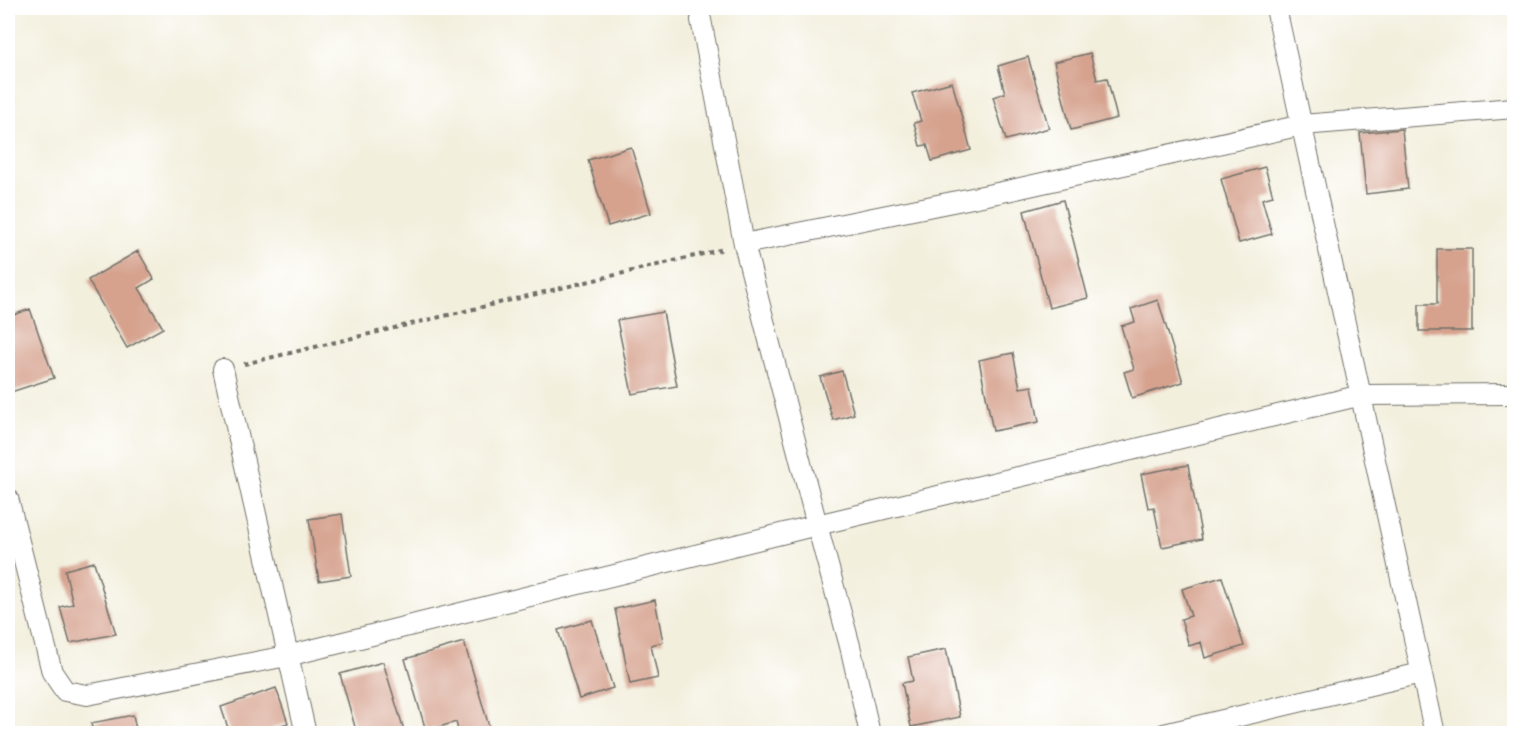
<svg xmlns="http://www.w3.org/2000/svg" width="1522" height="741" font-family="'Balsamiq Sans',sans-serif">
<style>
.building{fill:#d6a28e}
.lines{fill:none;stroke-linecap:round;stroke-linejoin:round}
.street-casing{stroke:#717069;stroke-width:22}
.path{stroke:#717069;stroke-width:4;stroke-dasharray:4.5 4.5;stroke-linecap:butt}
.street{stroke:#fff;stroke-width:20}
</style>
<rect width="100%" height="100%" fill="#fff"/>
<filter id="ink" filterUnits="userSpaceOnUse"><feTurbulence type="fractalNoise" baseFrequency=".0167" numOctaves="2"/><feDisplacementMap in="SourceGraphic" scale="12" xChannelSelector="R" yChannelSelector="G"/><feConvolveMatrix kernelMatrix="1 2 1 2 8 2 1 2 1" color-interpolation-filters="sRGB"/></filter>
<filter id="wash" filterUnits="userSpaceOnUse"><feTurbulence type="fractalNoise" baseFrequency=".008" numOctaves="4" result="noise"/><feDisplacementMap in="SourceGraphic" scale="24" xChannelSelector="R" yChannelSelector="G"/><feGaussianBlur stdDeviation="1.35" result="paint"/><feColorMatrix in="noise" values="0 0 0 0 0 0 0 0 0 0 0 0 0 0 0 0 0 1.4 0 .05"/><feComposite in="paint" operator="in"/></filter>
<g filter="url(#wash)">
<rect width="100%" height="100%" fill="#f3efdd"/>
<g id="blocks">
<path class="building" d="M1090,53L1097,80L1107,78L1117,118L1071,130L1054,62Z
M1028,57L1049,128L1006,140L993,97L1005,93L998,66Z
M952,82L971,150L932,161L927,145L920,146L914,123L921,121L912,93Z
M1402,129L1408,189L1366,194L1360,133Z
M631,147L651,213L608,226L588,160Z
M1265,167L1273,196L1262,199L1272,234L1239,243L1221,179Z
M1063,200L1088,298L1049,308L1024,211Z
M1437,249H1472V331H1419V304H1437Z
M138,251L154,279L139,288L163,328L127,348L88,280Z
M1158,300L1183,382L1132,398L1124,372L1134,369L1121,326L1135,322L1131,309Z
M30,309L54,378L8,393V317Z
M663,312L677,386L632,394L617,320Z
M1013,353L1020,388L1032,386L1039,422L993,431L979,360Z
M842,371L854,414L833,420L820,377Z
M1188,465L1202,539L1162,547L1154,507L1148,508L1141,474Z
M342,514L351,576L319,581L309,519Z
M94,562L116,634L70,643L60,607L73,604L65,570Z
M1222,577L1244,646L1205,658L1201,642L1189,646L1181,619L1191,616L1182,589Z
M655,600L663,642L651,645L658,678L630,684L615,609Z
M592,620L613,688L579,699L558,630Z
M464,642L491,733L459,734L456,722L426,731L405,659Z
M946,649L960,717L911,727L902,683L913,681L908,657Z
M383,662L404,730L392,734H357L340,674Z
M276,688L288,723L272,728L274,734H230L221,707Z
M133,715L137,734H93L91,723Z"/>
</g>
</g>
<g filter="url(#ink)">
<use href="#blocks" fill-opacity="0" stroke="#717069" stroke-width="1.5"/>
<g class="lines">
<defs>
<path id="street" d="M1276,8L1435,734
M701,20L744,244L817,525L850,646L870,734
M744,244L1007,191L1302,125L1514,108
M223,369L306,734
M8,498L52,672L65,691L87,695L287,656L817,525L1362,395L1514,394
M1164,734L1421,673"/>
</defs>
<use href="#street" class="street-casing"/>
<path class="path" d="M244,364L724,249"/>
<use href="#street" class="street"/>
</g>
</g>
<rect width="1522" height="741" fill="none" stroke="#fff" stroke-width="30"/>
</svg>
